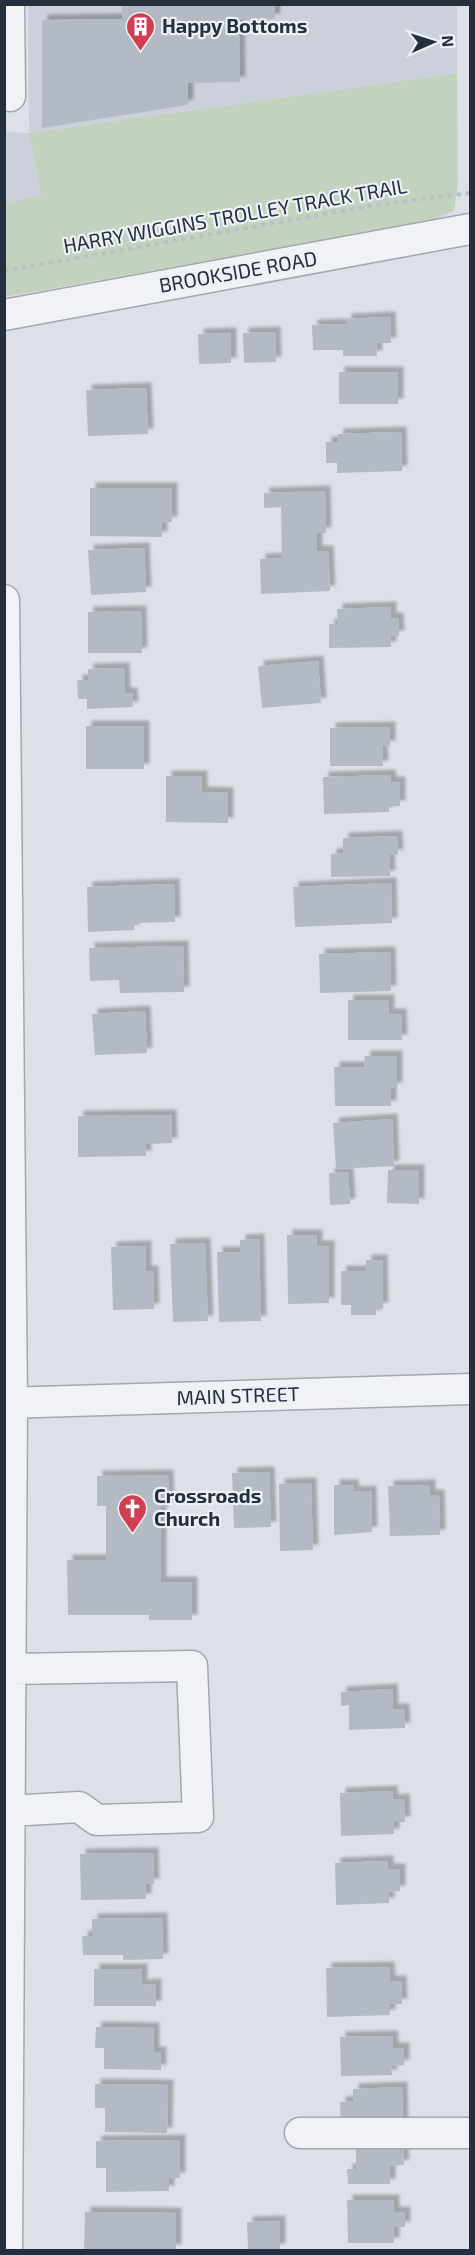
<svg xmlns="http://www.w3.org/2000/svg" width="475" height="2255" font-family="'Exo 2',sans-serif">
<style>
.built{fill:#cbd0da}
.green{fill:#c3d2be}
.building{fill:#b4bac4;filter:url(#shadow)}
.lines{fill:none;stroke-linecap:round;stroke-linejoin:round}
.minor-casing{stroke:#a2a8b1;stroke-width:33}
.path{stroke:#bbbfc6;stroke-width:4;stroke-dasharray:4.5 4.5;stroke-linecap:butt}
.minor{stroke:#f0f2f6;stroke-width:30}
.labels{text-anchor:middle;stroke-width:4.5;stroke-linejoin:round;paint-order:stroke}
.poi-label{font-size:20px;font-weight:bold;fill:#262f3e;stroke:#edf0f5;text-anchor:start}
.street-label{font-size:20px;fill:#262f3e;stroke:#edf0f5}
</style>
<defs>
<filter id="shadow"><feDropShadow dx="5.5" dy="-5.5" stdDeviation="1.5" flood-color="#0004"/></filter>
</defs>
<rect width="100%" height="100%" fill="#dde1e7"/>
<path class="built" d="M28,5H457V73L29,133L41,196L5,203V132L29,133Z"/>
<path class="green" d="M457,73L458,182L454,211L431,221L5,297V203L41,195L29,133Z"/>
<path class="building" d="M122,4H275V19L239,20L240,82L188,83V105L42,128V20L122,19Z
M390,317L391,343H376L377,356H343V350H313L312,325L346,324V319Z
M275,332L276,362L244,363L243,333Z
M231,333V363L199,364L198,334Z
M339,372H398V404H339Z
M146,388L148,434L88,436L86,390Z
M401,432L402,471L337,473V463H326V442H338V434Z
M90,488H172V522H162V537L90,536Z
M325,491L326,533H317V551H328L330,591L261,594L260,559L282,558L281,507L264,508V493Z
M144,548L146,592L91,595L88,550Z
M391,607V618H398L399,636H390L391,647L329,648V624H338L337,609Z
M141,611L142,653H88V612Z
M318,661L321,703L262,708L258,666Z
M124,668L125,693H132L133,707L87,709V699H78L77,680H88V669Z
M86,726H144V769H86Z
M390,727V746H382L383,766H330V728Z
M390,775L391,782H400V806H389V812L324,814L323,777Z
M166,776H202V792L228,793V823L166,822Z
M397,836L398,855H389L390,876L331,877V854L343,853V838Z
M391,883L392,923L295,927L293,887Z
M174,884L175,922L134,923V930L88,932L87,887Z
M183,946L184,992L120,993L119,980L90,981L89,948Z
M390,952L391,991L320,993L319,954Z
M348,1000H389V1014H401L402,1040H348Z
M145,1011L147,1053L95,1055L92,1014Z
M365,1056H397V1088H391V1106H335L334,1067H364Z
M171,1115L172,1143L146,1144V1156L78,1157V1116Z
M392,1119L394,1166L336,1169L333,1123Z
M388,1170H419V1204L387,1203Z
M348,1172L350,1204L330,1205L329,1173Z
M287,1235H317V1246H329V1303L288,1304Z
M259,1239L261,1321L219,1322L217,1252H240V1240Z
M205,1243L208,1321L173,1322L170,1244Z
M146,1246V1271H153L154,1309L113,1310L111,1247Z
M366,1260H382L383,1308H376V1315H351V1305H341V1271H366Z
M269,1472L271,1527L234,1528L232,1473Z
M168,1475L169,1507H161V1582H192V1620H149V1615H68L67,1560H106V1506H97V1476Z
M311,1483L313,1550L280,1551L279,1484Z
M334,1485H353L354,1492L371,1491L372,1532L334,1535Z
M430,1485V1495H439L440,1535L390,1536L388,1486Z
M392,1689L393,1709H404L405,1728L349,1730V1705L341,1706V1692Z
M392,1791L393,1800L404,1799L405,1822H394V1834L341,1836L340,1793Z
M153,1853L154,1884H146V1899L81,1900L80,1854Z
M388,1861V1869H400V1891L389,1892V1903L336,1905L335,1863Z
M162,1918L163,1959L123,1960V1955H83L82,1936H92V1919Z
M389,1967L390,1981H401L402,2004H390V2015L327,2017L326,1968Z
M94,1969H142V1985L156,1984V2006H94Z
M96,2027L154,2028V2052H161V2070L104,2069V2048H95Z
M393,2036V2048H404V2065L391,2066L392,2075L341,2076L340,2037Z
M95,2084L168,2085L167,2133L105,2132V2108H95Z
M402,2087L403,2126L341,2128L340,2102L353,2101V2089Z
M180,2140V2178H169V2191L106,2192V2168H96V2141Z
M391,2140V2148H403L404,2165L390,2166V2184H348L347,2169H356V2141Z
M347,2200H394V2212H405V2227H394V2243H348Z
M85,2212L176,2213V2250H84Z
M280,2221V2249L248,2250L247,2222Z"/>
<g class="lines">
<defs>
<path id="minor" d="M9,4L10,96
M4,315L470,229
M4,600L12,1403L7,2250
M4,1403L470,1389
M10,1811L79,1807L97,1820L198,1817L192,1666L11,1669
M300,2133H470"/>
</defs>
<use href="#minor" class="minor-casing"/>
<path class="path" d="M4,271L376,205L470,193"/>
<use href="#minor" class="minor"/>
</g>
<defs>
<symbol id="building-pin" viewBox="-11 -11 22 30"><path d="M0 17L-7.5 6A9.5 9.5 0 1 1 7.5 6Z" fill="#d13d51" stroke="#edf0f5"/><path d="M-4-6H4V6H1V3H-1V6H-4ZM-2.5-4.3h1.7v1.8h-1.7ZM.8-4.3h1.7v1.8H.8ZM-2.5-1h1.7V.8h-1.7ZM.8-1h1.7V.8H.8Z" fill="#fff"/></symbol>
<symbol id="church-pin" viewBox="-11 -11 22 30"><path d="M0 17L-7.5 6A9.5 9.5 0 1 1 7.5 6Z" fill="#d13d51" stroke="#edf0f5"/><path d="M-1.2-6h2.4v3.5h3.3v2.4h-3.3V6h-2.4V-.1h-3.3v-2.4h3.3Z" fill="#fff"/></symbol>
</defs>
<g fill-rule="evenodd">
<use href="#building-pin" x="124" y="10" width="33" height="45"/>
<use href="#church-pin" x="116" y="1492" width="33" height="45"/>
</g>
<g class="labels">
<g class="poi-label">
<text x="162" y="33">Happy Bottoms</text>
<text x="154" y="1503">Crossroads<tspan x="154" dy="23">Church</tspan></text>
</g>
<g class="street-label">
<text transform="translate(235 216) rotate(-10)" y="7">HARRY WIGGINS TROLLEY TRACK TRAIL</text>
<text transform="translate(238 272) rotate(-10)" y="7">BROOKSIDE ROAD</text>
<text transform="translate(238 1396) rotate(-2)" y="7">MAIN STREET</text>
</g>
</g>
<rect width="475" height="2255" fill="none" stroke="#262f3e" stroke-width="12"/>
<g transform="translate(433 42) rotate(87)" stroke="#edf0f5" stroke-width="4.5" paint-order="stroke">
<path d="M0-4.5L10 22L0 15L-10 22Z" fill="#262f3e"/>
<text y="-9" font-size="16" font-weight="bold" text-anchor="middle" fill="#262f3e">N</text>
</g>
</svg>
